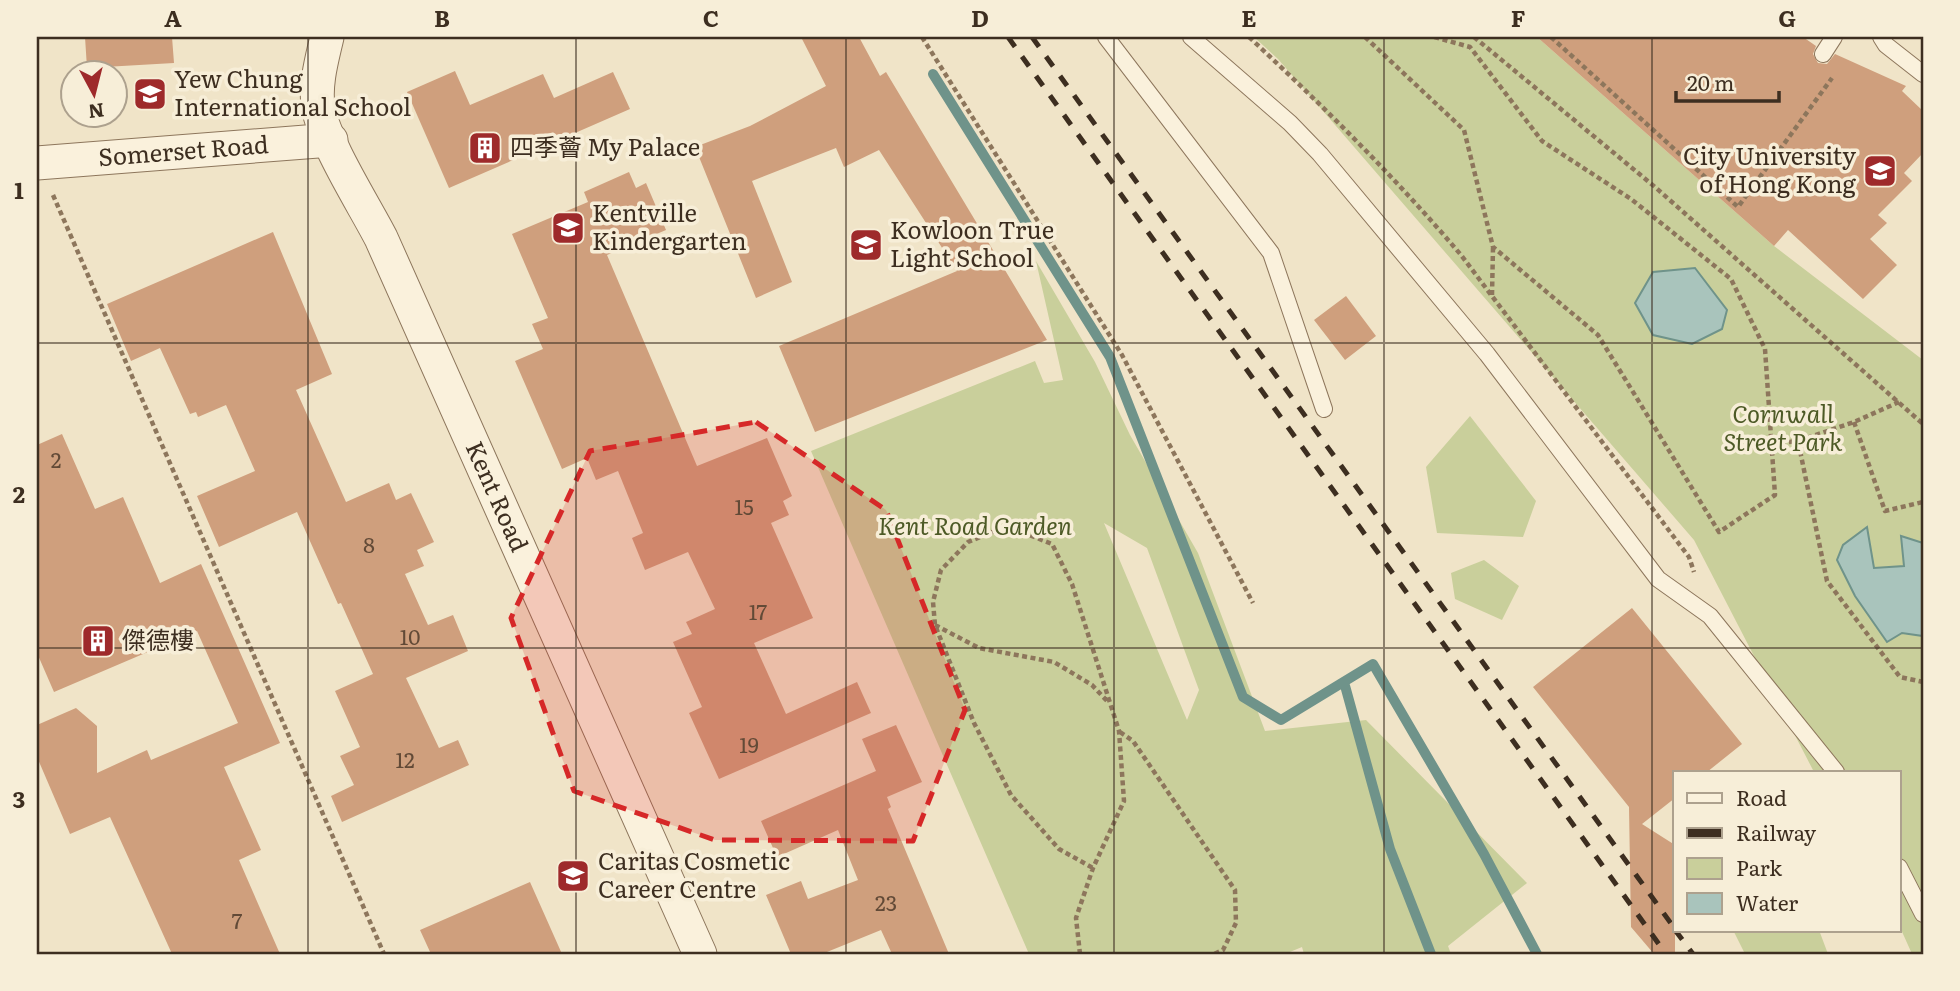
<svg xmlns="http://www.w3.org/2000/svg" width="1960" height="991" font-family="Literata,'Noto Sans TC',serif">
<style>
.green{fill:#c9cf9b;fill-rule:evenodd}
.water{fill:#a9c4bc;stroke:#6f938a;stroke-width:2}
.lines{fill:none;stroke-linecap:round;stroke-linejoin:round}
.stream{stroke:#6f938a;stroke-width:10}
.building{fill:#cf9f7d}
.lane-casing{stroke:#8d765c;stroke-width:18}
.street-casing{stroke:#8d765c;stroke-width:35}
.path{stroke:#8d765c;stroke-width:4.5;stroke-dasharray:5 3.5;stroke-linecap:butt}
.lane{stroke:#faf1dc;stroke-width:16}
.street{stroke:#faf1dc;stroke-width:33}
.rail{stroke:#3d2e20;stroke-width:5;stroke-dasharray:12 12;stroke-linecap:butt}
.marked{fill:#d62828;fill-opacity:0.2;stroke:#d62828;stroke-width:5;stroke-dasharray:14 9;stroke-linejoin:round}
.grid{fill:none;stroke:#3d2e20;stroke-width:2;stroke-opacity:0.55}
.labels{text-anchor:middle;stroke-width:7;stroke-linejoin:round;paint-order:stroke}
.number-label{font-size:21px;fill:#624a37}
.poi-label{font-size:24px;fill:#3d2e20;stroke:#f7eed8;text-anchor:start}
.street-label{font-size:24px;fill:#3d2e20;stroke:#f7eed8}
.park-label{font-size:24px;font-style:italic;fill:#4d5a26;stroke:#f7eed8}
.neatline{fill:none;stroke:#3d2e20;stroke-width:2.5}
.grid-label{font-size:23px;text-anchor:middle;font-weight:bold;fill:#3d2e20}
</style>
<rect width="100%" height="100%" fill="#f0e4c8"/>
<path class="green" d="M1254,37H1537L1774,246L1923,360V954H1912L1899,925V772H1814L1694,540L1278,59Z
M1036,261L1095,362L1130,435L1198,553L1265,731L1366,720L1527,883L1448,946L1451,954H1304L1302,947L1285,954H1029L811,451L1035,361L1044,383L1063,380ZM1104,523L1147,548L1199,690L1187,720Z
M1470,416L1536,501L1523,537L1437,533L1426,467Z
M1484,560L1519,586L1502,620L1455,599L1451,573Z
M1733,930H1819L1828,954H1745Z"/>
<path class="water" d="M1695,268L1727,310L1722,329L1692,344L1653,335L1635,303L1653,272Z
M1867,527L1874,568L1904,566L1901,536L1923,543V636L1902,633L1887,642L1855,596L1837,560L1843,545Z"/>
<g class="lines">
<path class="stream" d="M933,74L1110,357L1243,697L1281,720L1373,664L1484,854L1537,954
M1344,682L1390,849L1431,954"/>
</g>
<path class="building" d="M85,37H172L174,63L87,68Z
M801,37H859L880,76L886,72L1047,340L815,432L779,346L957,271L879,150L844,167L836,148L752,181L792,282L756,298L695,147L750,126L826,86Z
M1537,37H1803L1816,46L1813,54L1818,63L1827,64L1835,54L1906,86L1902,91L1923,111V153L1904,173L1912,181L1878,215L1887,223L1870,239L1897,265L1863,299L1788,230L1774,246Z
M455,71L470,105L543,74L554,98L613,72L630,109L449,188L407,92Z
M629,172L636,188L646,183L666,230L607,255L697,466L767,438L792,496L783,501L789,515L771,523L813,618L754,643L786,714L857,682L871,713L719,779L689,713L702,707L673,642L692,634L686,622L715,609L688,552L645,570L632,538L643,533L618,471L596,480L587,458L562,469L515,361L543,349L532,324L548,318L512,234L588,202L584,192Z
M273,232L332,374L296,390L346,502L389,483L396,500L411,493L434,542L417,550L424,566L405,574L428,625L453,615L468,651L406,678L439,748L458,740L469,765L342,822L331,796L354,785L340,756L360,747L335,691L373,674L341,603L338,604L297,512L219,547L197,496L255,471L226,405L198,417L196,412L190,414L160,348L131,361L107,304Z
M1346,296L1376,336L1345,360L1314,320Z
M62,434L95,509L123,497L160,583L201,564L280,743L224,767L261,850L239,860L280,954H172L110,817L70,834L37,757V725L76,708L97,726V773L147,750L151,760L238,723L197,631L54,692L37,653V445Z
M1632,608L1742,744L1707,772H1675V798L1642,824L1675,845V954H1654L1631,927L1629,807L1533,687Z
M896,725L922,782L887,797L891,807L888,809L949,954H892L881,930L822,954H791L766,895L801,881L808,899L858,880L838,830L777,857L761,821L876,771L862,739Z
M530,882L562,954H431L420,930Z"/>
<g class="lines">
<defs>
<path id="lane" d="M1106,37L1271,253L1324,409
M1191,37L1290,123L1320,154L1487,354L1658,579L1710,616L1836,772
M1881,37L1886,45L1923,74
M1823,54L1834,37
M1899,867L1923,914"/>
<g id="street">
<path id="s1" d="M327,37C322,59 315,83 318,106C324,143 363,203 381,238L700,954"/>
<path id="s2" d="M37,163L331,140"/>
</g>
</defs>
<use href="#lane" class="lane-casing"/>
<use href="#street" class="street-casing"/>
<path class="path" d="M922,37L1122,355L1253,603
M1249,37C1323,106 1395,177 1461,255L1689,557L1694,572
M1365,37L1464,130L1493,247L1598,335L1719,532L1775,495L1765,349L1731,279L1631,199L1542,141L1470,47L1434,37
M1474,37L1655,187L1923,424
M1551,37L1738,207L1832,78
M53,195L384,954
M1492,295L1493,248
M1899,402L1854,422L1798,441L1827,581L1900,677L1923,682
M1854,422L1885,511L1923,502
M1772,444L1798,441
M935,625L979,648L1054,662L1092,685L1108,702
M1120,732L1133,741L1235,890L1236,923L1223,950L1214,954
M1080,954L1076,918L1093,868L1124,801L1119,731L1072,584L1052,544L1007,526L968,542L941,570L933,602L935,625L974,723L1011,795L1059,849L1093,868"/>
<use href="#lane" class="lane"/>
<use href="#street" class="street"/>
<path class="rail" d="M1008,37L1666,954
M1032,37L1675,929
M1675,930L1693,954"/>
</g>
<path class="marked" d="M756,422L886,510L965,710L913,841L715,840L574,791L511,618L590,451Z"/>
<path class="grid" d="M308,37V954M576,37V954M846,37V954M1114,37V954M1384,37V954M1652,37V954M37,343H1923M37,648H1923"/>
<defs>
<symbol id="school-square" viewBox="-11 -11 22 22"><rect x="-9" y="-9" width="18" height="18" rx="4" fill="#9e2a2b" stroke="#f7eed8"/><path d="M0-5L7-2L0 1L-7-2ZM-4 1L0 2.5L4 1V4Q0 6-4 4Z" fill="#fff"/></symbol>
<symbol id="building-square" viewBox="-11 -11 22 22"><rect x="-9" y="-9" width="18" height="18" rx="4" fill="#9e2a2b" stroke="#f7eed8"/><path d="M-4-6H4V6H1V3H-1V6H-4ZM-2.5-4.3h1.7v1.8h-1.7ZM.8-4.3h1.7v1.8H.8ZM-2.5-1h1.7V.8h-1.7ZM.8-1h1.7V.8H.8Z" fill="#fff"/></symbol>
<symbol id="university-square" viewBox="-11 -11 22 22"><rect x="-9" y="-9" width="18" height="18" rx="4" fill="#9e2a2b" stroke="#f7eed8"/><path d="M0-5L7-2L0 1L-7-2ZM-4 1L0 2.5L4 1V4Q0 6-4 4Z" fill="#fff"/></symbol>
</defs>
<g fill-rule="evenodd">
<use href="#school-square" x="131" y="75" width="38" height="38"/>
<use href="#building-square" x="466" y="129" width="38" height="38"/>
<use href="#university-square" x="1861" y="152" width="38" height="38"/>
<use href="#school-square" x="549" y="209" width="38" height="38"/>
<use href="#school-square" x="847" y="226" width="38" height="38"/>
<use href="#building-square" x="79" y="622" width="38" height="38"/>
<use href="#university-square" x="554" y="857" width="38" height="38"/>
</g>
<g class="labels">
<g class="number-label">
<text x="56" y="468">2</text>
<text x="744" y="515">15</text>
<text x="369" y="553">8</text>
<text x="758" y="620">17</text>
<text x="410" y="645">10</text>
<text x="749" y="753">19</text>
<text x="405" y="768">12</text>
<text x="886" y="911">23</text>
<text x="237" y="929">7</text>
</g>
<g class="poi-label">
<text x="174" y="88">Yew Chung<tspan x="174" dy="28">International School</tspan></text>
<text x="510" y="156">四季薈 My Palace</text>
<text x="1856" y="165" text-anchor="end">City University<tspan x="1856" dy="28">of Hong Kong</tspan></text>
<text x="592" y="222">Kentville<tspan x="592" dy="28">Kindergarten</tspan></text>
<text x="890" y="239">Kowloon True<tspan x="890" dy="28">Light School</tspan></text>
<text x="122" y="649">傑德樓</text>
<text x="598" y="870">Caritas Cosmetic<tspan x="598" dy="28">Career Centre</tspan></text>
</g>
<g class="street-label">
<text dy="8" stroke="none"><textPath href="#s2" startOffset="147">Somerset Road</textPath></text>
<text dy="8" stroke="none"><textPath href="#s1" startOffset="500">Kent Road</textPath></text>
</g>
<g class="park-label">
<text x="1783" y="423">Cornwall<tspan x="1783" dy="28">Street Park</tspan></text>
<text x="975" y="535">Kent Road Garden</text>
</g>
</g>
<rect width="1960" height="991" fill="none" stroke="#f7eed8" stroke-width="77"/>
<rect x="1673" y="771" width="228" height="161" fill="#f7eed8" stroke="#ada18e" stroke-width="2"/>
<rect x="1687" y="793" width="35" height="10" fill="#faf1dc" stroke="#ada18e" stroke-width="2"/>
<text x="1736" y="806" font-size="21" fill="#3d2e20">Road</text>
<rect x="1687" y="828" width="35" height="10" fill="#3d2e20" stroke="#ada18e" stroke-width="2"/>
<text x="1736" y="841" font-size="21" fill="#3d2e20">Railway</text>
<rect x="1687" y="858" width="35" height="21" fill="#c9cf9b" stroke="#ada18e" stroke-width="2"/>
<text x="1736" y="876" font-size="21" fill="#3d2e20">Park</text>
<rect x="1687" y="893" width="35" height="21" fill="#a9c4bc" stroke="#ada18e" stroke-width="2"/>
<text x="1736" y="911" font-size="21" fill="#3d2e20">Water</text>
<g transform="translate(94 94) rotate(173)"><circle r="33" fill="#f7eed8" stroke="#ada18e" stroke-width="2"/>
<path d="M0-5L12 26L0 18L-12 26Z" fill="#9e2a2b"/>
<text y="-10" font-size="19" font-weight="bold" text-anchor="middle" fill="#3d2e20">N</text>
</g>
<path d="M1676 91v10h103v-10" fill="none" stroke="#3d2e20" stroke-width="3.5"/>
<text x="1687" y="91" font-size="21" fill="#3d2e20" stroke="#f7eed8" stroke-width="5" paint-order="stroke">20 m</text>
<rect x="38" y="38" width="1884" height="915" class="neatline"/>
<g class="grid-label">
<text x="173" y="27">A</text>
<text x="442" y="27">B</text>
<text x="711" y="27">C</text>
<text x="980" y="27">D</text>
<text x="1249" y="27">E</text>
<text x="1518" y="27">F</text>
<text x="1787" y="27">G</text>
<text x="19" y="199">1</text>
<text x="19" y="503">2</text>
<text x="19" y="808">3</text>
</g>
</svg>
